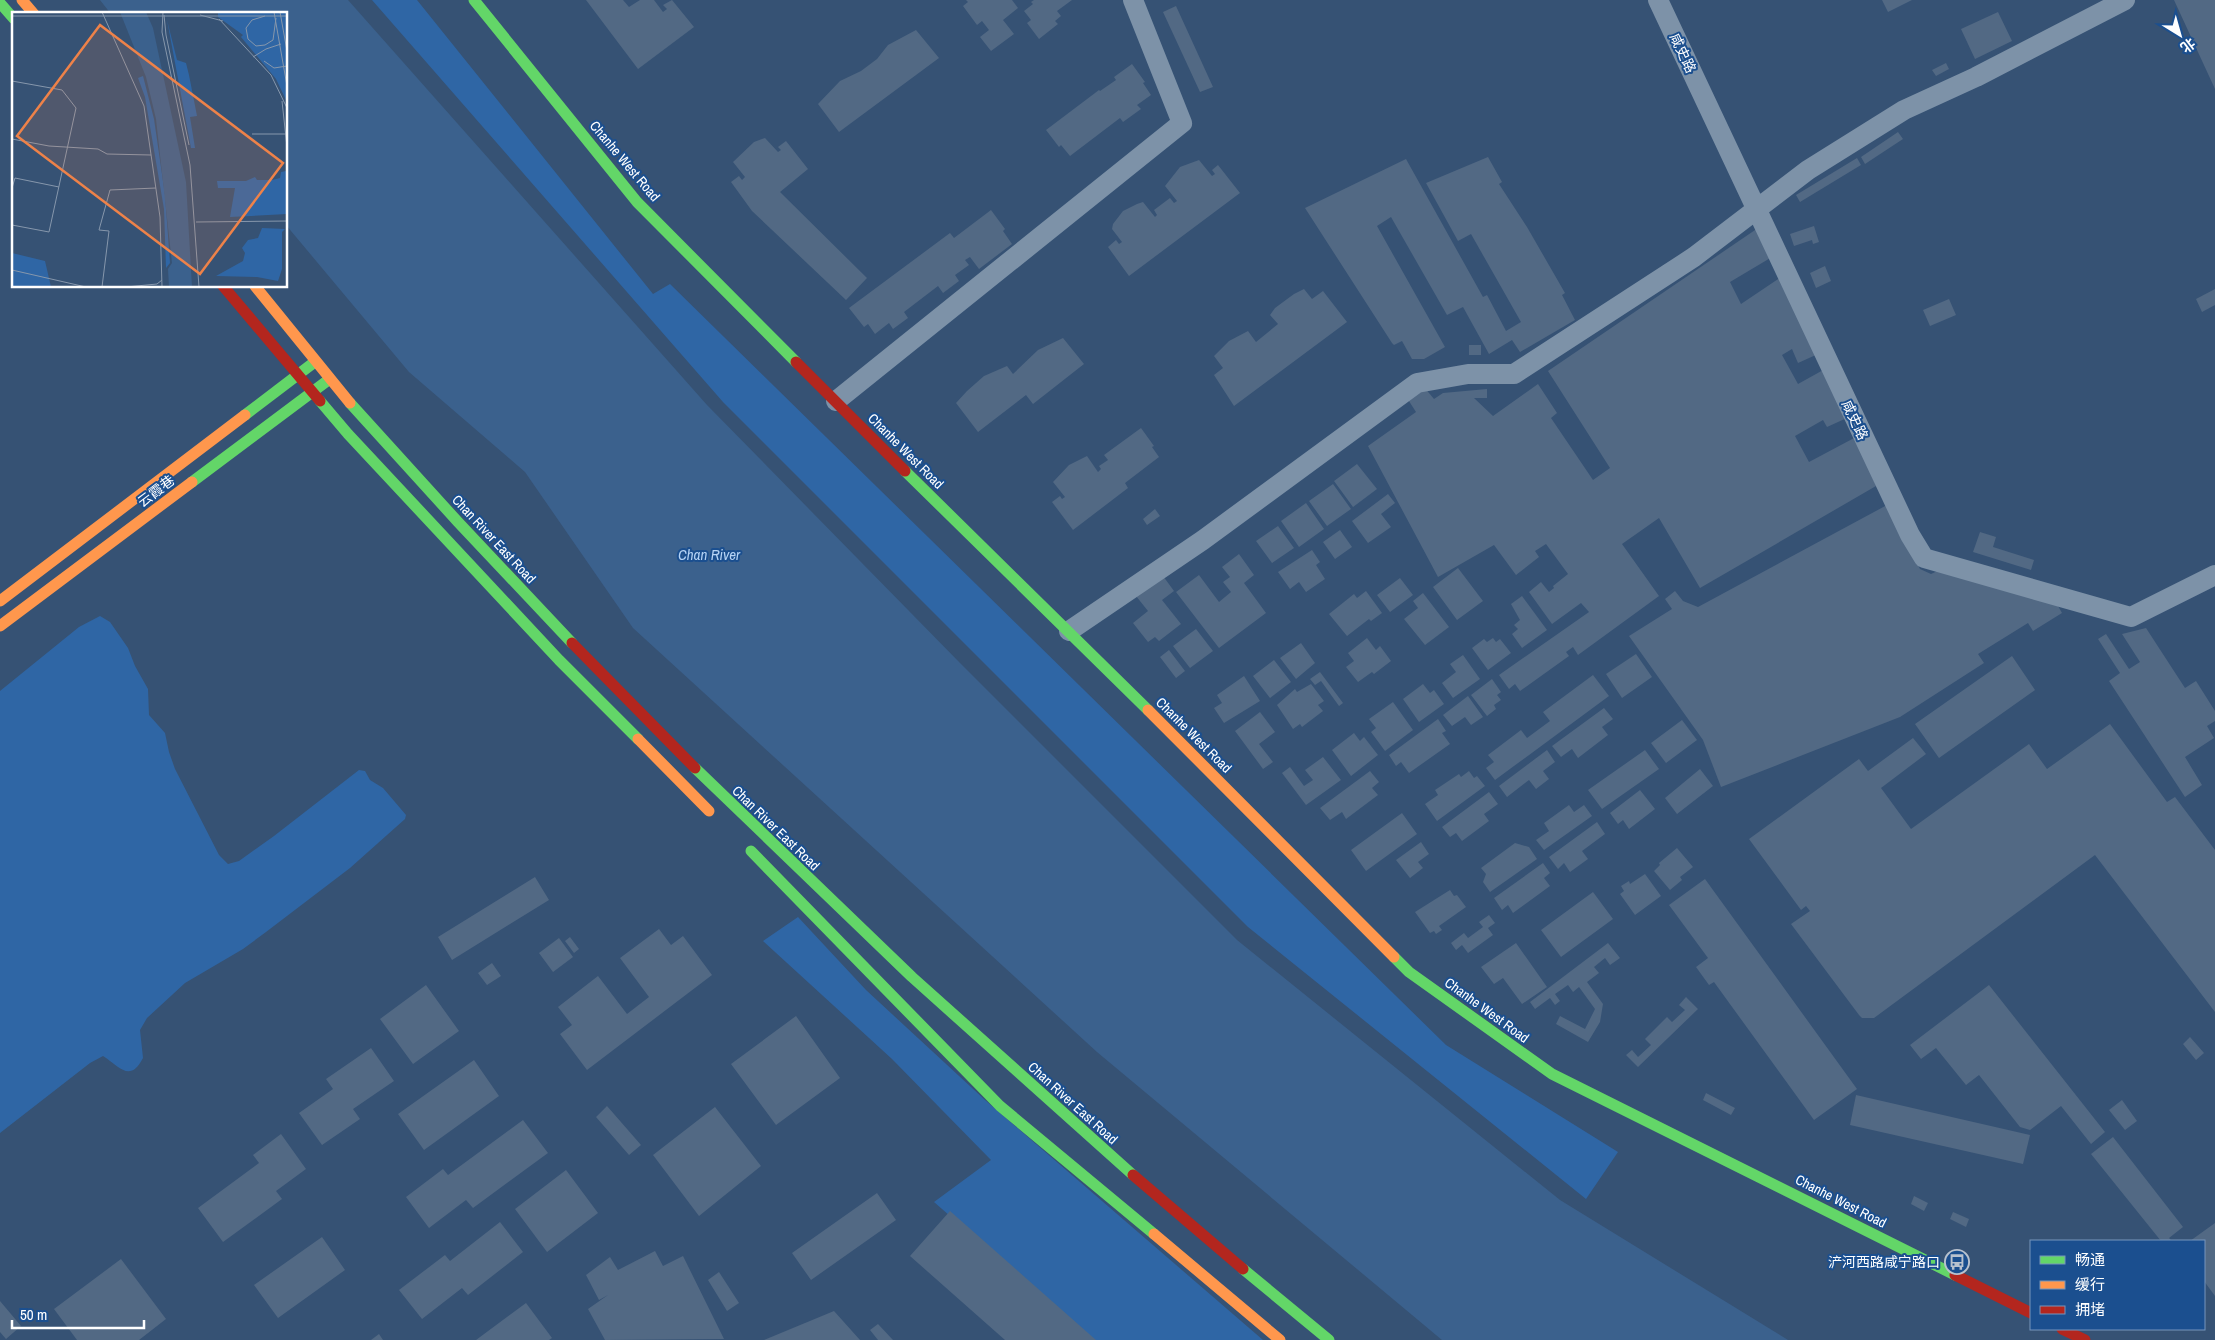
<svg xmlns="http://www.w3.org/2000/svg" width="2215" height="1340" font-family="'Archivo Narrow','Noto Sans SC',sans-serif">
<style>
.green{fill:#2f66a5}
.water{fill:#3b618d}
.building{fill:#526984}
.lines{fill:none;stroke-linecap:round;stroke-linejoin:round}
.street{stroke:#7d92a8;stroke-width:20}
.fast{stroke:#63d668;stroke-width:11}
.slow{stroke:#ff974d;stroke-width:11}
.jam{stroke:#b3261e;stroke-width:11}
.labels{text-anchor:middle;stroke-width:4;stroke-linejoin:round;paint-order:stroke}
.street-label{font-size:14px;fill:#fff;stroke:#1b4f8f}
.poi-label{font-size:14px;fill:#fff;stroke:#1b4f8f;text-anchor:end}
.water-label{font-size:15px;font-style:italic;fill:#b5d3f5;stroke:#1b4f8f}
.inset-road{fill:none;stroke:#8697ac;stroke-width:1}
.view{fill:#ee8249;fill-opacity:0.15;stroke:#ee8249;stroke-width:2.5}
.inset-edge{fill:none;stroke:#fff;stroke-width:2.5}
</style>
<rect width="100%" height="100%" fill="#365274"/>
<path class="green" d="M372,0H417L653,294L670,284L1446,1045L1618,1152L1586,1199L1248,927L723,402Z
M100,616L110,622L128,648L135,666L148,689L149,715L165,733L169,752L175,769L219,855L228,864L239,861L274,836L359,770L365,771L370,780L383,788L406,815L405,819L350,868L266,932L243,949L185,983L147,1018L140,1030L143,1058C130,1083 120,1067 103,1056L90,1063L0,1133V691L79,627Z
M798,917L866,990L985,1100L1263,1340H1092L934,1202L991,1160L892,1059L763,941Z"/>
<path class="water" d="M100,0H348L707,405L961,664L1237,940L1560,1200L1788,1340H1442L1097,1052L633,628L525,472L409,372L286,225V14H111Z"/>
<path class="building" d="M586,0H623L629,7L640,0H654L663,12L667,9L663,5L672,0L694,27L638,69Z
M966,0H1012L1018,8L1003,20L1014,34L991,51L980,37L989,30L982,21L977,25L963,6L968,2Z
M1034,0H1072L1057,11L1061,16L1055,21L1058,24L1039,39L1027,23L1031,20L1024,11L1033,4L1031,2Z
M1882,0H1912L1888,12Z
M2174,0H2215V89Z
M1176,6L1213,87L1200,92L1163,12Z
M1998,12L2012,41L1975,59L1961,29Z
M916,30L939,58L839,132L818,104L840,81L861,71L877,59L888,45Z
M1946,63L1949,69L1936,76L1932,70Z
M1132,64L1145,82L1143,83L1151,95L1137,105L1141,109L1123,122L1120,118L1070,156L1061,145L1059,147L1046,130L1099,90L1100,91L1116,80L1114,77Z
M1898,132L1903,139L1865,164L1861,157Z
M765,138L778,152L781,150L778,147L786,141L808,169L780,192L867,278L846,300L752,211L731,182L739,176L742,180L745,177L733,162L754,142Z
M1488,157L1502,182L1499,184L1527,227L1565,293L1562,295L1575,320L1520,352L1512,340L1489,354L1463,307L1447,315L1391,217L1377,226L1445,347L1424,359H1412L1402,341L1394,345L1392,343L1305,208L1406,159L1483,297L1487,295L1506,331L1521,322L1471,234L1458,241L1426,183Z
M1857,158L1861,165L1800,202L1796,195Z
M1199,160L1212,176L1215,174L1212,170L1218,165L1240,193L1129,276L1108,247L1116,240L1119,244L1122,242L1112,229L1113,224L1123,211L1137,204L1143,202L1155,217L1157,215L1154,210L1170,198L1174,203L1177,201L1165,186L1180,167Z
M991,210L1005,229L1003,231L1012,244L979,269L970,257L965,260L969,265L955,275L959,281L943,293L938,286L904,312L908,318L893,329L889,323L875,334L868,324L864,327L849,308L950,233L954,238Z
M1814,226L1819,242L1813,244L1812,240L1794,246L1790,234Z
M1758,228L1772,257L1730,282L1741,304L1781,277L1818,354L1798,363L1792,349L1782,355L1798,384L1825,369L1849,417L1827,427L1823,420L1795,436L1809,462L1856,437L1876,486L1700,588L1659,518L1622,544L1659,596L1578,655L1573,647L1566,652L1569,656L1520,691L1515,684L1509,689L1499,675L1589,612L1581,603L1552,624L1529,592L1541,582L1549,592L1554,588L1553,586L1568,574L1546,544L1535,551L1539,557L1516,575L1494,545L1438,577L1368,446L1416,412L1407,398L1424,387L1434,399L1443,393L1487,389V398H1474L1493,416L1538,384L1557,413L1551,418L1593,480L1610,468L1548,371Z
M1825,266L1831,281L1816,288L1810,273Z
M1304,289L1312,299L1323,291L1347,322L1234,406L1214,375L1223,368L1214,356L1229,341L1248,331L1256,342L1278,324L1270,315L1275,308L1294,294Z
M2215,289V305L2202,312L2196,299Z
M1949,299L1956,315L1930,326L1923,310Z
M1063,338L1084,364L1033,404L1026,395L978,432L956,403L967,391L984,376L1007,366L1013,374L1038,350Z
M1469,345H1481V355H1469Z
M1141,428L1154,446L1152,447L1159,457L1125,483L1128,488L1073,530L1052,502L1060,496L1062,499L1065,497L1053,482L1069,465L1087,456L1098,472L1101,469L1099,466L1108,460L1104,455Z
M1357,464L1377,489L1353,507L1334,481Z
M1333,484L1351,509L1327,526L1309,501Z
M1388,494L1395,503L1381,514L1391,527L1368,543L1352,521Z
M1306,503L1324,529L1299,547L1281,521Z
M1887,505L1920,569L1931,574L1946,567L2053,597L2062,613L2033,631L2028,623L1978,654L1984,663L1900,717L1721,787L1703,740L1629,636L1672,609L1665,599L1675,591L1683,601L1698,607Z
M1155,509L1160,516L1147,525L1143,519Z
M1278,526L1294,548L1272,563L1256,541Z
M1340,530L1352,547L1335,559L1323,542Z
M1980,532L1996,537L1993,547L2034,560L2031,570L1973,552Z
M1312,550L1320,562L1316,565L1325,579L1306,592L1299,582L1290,589L1278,572Z
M1239,554L1254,575L1244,583L1266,613L1219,648L1176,592L1199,575L1219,602L1231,592L1223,582L1230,577L1222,567Z
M1458,568L1483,601L1457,620L1433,587Z
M1163,576L1174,591L1162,600L1181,624L1159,641L1155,637L1148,642L1133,623L1148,611L1136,596Z
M1400,578L1413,595L1390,612L1377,595Z
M1366,591L1382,613L1371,621L1369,619L1347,636L1329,614L1354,594L1357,598Z
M1423,593L1449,627L1425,645L1404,619L1418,608L1413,601Z
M1522,596L1547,630L1522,648L1512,634L1518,629L1514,625L1520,620L1511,604Z
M2146,628L2185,688L2196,681L2215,711V721L2207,726L2214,738L2185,757L2202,785L2185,797L2109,681L2120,673L2098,639L2106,634L2129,669L2140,662L2122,634Z
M1196,629L1213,651L1190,668L1173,646Z
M1367,638L1376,650L1380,646L1391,661L1374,674L1372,672L1358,682L1346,667L1354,661L1348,653Z
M1493,638L1496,642L1500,639L1511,653L1488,670L1472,648L1484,639L1487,642Z
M1301,643L1315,663L1296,679L1280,658Z
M1169,650L1185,671L1176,678L1160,657Z
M1636,654L1652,677L1622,698L1606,674Z
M1463,655L1480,679L1453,698L1442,683L1456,672L1450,664Z
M2012,656L2035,690L1939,758L1915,724Z
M1274,660L1291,682L1270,698L1253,676Z
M1320,672L1343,703L1339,706L1321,681L1315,685L1310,679Z
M1593,675L1609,696L1495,780L1486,768L1494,762L1488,755L1521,730L1527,738L1550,721L1543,712Z
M1244,676L1260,701L1224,723L1214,708L1222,703L1217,695Z
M1492,679L1501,692L1497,695L1501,700L1494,705L1496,709L1487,716L1471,695Z
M1311,684L1324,701L1318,705L1323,711L1302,727L1300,724L1293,729L1277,705L1295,689L1297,692Z
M1423,684L1430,693L1434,690L1444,704L1419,722L1403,699Z
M1468,696L1483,717L1471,725L1465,717L1452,726L1443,715Z
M1393,702L1413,730L1385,751L1371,732L1376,728L1369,719Z
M1604,708L1613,719L1602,727L1608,735L1578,758L1572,749L1561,757L1552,746Z
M1260,712L1275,732L1259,744L1273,762L1263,769L1235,731Z
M1438,719L1446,731L1442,733L1450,744L1409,773L1401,762L1396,766L1389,755Z
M1682,720L1697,740L1666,763L1651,743Z
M2110,724L2167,802L2175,797L2215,850V1012L2095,855L1874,1018H1862L1859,1015L1791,924L1810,911L1806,906L1801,910L1749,839L1859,759L1868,771L1913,738L1926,754L1881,788L1911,829L2029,744L2047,769Z
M1354,733L1360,741L1364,737L1378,755L1351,776L1332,750Z
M1547,750L1555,762L1543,771L1549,779L1536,789L1529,780L1507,797L1499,786Z
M1645,750L1659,769L1602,809L1588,790Z
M1323,757L1341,780L1306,805L1282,773L1290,767L1304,786L1313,780L1305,770Z
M1700,769L1713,786L1677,814L1665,798Z
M1370,771L1379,782L1372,788L1378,795L1346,819L1342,812L1330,820L1320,808Z
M1469,771L1474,778L1477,776L1485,786L1437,821L1425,804L1438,795L1435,790L1459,774L1461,777Z
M1640,790L1655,809L1629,829L1623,820L1618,824L1610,813Z
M1489,792L1498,804L1484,814L1489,821L1462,841L1456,833L1450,837L1442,827Z
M1569,805L1574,812L1584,805L1592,816L1544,850L1536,840L1549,831L1544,823Z
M1402,813L1417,834L1366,871L1351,850Z
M1597,822L1605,834L1582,851L1588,859L1570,872L1564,863L1558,869L1549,857Z
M1421,842L1429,854L1418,862L1423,868L1410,878L1396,860Z
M1515,843L1529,847L1537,859L1490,892L1483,882L1486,874L1481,868Z
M1677,848L1693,867L1680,877L1682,880L1670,890L1654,871L1660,865L1659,863Z
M1543,863L1550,873L1544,878L1550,886L1513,913L1508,905L1502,910L1494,898Z
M1645,874L1661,896L1635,915L1620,894L1624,891L1621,886L1629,881L1630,884Z
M535,877L549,900L452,960L438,937Z
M1705,879L1857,1089L1814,1120L1714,982L1709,985L1696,967L1708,958L1669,905Z
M1450,890L1454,896L1457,895L1466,907L1439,926L1442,930L1436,934L1434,931L1430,933L1415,912Z
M1593,892L1613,919L1561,957L1541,930Z
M1489,915L1495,923L1488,928L1493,935L1468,953L1462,945L1456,950L1451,943L1464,933L1468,938L1483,927L1479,922Z
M659,929L671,945L683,936L712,975L587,1070L560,1034L572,1025L558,1007L598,976L627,1014L649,997L620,958Z
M570,937L579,949L574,953L565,941Z
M559,938L573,957L553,972L539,953Z
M1516,943L1547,987L1522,1004L1503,978L1494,984L1481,967Z
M1608,943L1620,958L1610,965L1605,958L1594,967L1599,973L1587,982L1603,1004L1600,1022L1588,1042L1556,1024L1560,1016L1585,1029L1595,1009L1579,987L1573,992L1568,985L1555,994L1560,1001L1555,1005L1550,998L1535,1009L1530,1002Z
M492,963L501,976L487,985L478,973Z
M426,985L459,1031L413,1064L380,1019Z
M1989,985L2105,1132L2091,1144L2061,1106L2030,1130L2020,1127L1979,1075L1966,1085L1936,1048L1921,1059L1910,1045Z
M1686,997L1698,1009L1638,1067L1626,1055L1632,1050L1638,1057L1651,1045L1645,1039L1667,1017L1672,1022L1685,1010L1679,1005Z
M796,1016L840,1078L776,1125L731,1064Z
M2190,1037L2204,1053L2196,1060L2183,1044Z
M371,1048L394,1081L353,1109L360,1119L322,1145L299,1113L333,1089L326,1079Z
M474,1060L499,1096L424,1150L398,1114Z
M1706,1093L1735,1108L1731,1115L1703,1100Z
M1856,1095L2030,1135L2023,1164L1850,1125Z
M2122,1100L2137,1121L2125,1130L2109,1110Z
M607,1106L641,1145L629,1155L596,1117Z
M715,1107L761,1166L699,1216L653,1155Z
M523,1120L548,1153L473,1208L466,1200L429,1228L406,1197L443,1169L448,1175Z
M281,1134L306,1169L276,1191L282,1199L223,1242L198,1208L259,1163L253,1155Z
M2113,1137L2183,1227L2169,1238L2172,1241H2161L2091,1154Z
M566,1170L598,1213L547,1252L515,1209Z
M877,1193L896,1220L811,1280L792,1253Z
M1914,1196L1928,1203L1924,1211L1911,1204Z
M950,1211L1096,1340H1005L910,1256Z
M1953,1212L1969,1219L1966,1227L1950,1219Z
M500,1222L523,1252L468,1295L462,1288L422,1319L399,1290L445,1255L450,1261Z
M2215,1223V1296L2204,1281V1241H2190Z
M322,1237L345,1270L278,1318L254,1285Z
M655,1251L663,1266L683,1256L724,1339L605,1340L588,1309L608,1295L599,1300L586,1275L610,1257L618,1270Z
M121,1259L166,1319L139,1340H77L54,1309Z
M719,1272L739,1303L727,1311L708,1280Z
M0,1301L21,1326L6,1339L0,1332Z
M526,1303L552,1338L549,1340H476Z
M834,1311L860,1340H764Z
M878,1324L893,1340H878L870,1330Z
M379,1334L383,1340H371Z"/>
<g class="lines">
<path class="street" d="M1658,0L1910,535L1924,558L2131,617L2215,575
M836,401L1182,123L1133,0
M1069,631L1203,540L1417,383L1468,374H1514L1694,257L1808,170L1904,110L1976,77L2125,0"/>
<path class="fast" d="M474,0L637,202L796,362
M0,3L14,19
M320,401L348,434L559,660L638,739
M350,403L458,522L572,643
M245,415L312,364
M905,471L1148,710
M192,482L327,381
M695,768L912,977L1133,1175
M751,851L1000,1106L1154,1234
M1394,957L1409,972L1552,1074L1955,1275
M1243,1269L1329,1340"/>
<path class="slow" d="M22,0L34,14
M255,286L350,403
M0,601L245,415
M0,626L192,482
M1148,710L1394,957
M638,739L709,811
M1154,1234L1280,1340"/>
<path class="jam" d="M223,286L320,401
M796,362L905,471
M572,643L695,768
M1133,1175L1243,1269
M1955,1275L2031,1313
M2062,1329L2085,1340"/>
</g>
<defs>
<symbol id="bus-ring" viewBox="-11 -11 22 22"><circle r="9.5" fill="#1b4f8f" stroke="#b9c2ce" stroke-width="1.5"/><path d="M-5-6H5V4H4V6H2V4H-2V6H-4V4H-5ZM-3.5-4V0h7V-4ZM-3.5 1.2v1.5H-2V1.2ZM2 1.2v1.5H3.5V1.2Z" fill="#b9c2ce"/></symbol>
</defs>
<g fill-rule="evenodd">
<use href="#bus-ring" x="1943" y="1248" width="28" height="28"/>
</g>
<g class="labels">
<g class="street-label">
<text transform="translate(1683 53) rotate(65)" y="5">咸史路</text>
<text transform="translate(625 161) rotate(50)" y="5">Chanhe West Road</text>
<text transform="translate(1855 420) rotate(65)" y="5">咸史路</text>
<text transform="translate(906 451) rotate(45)" y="5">Chanhe West Road</text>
<text transform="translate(156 491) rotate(-37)" y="5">云霞巷</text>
<text transform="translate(494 539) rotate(47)" y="5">Chan River East Road</text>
<text transform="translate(1194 735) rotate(45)" y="5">Chanhe West Road</text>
<text transform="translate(776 828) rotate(44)" y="5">Chan River East Road</text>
<text transform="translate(1487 1010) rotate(36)" y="5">Chanhe West Road</text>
<text transform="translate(1073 1103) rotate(42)" y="5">Chan River East Road</text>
<text transform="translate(1841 1201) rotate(27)" y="5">Chanhe West Road</text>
</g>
<g class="poi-label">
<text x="1940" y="1267">浐河西路咸宁路口</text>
</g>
<g class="water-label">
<text x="709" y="560">Chan River</text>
</g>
</g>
<g transform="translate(12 12)">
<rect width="275" height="275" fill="#365274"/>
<path d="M206,0H275V90L264,67L229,25L231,23L206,5ZM155,8L165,48L174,51L177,63L185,104L178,105L183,136H179ZM131,64L142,107L153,183L158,251L154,256L152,197L133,85L126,66ZM274,159L275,202L218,205L223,176H206L205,169H234L243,165L245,168H260L268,166L269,160ZM250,216L273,217L270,220V257L266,269L245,265L204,264L231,249L233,241L230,236L236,228L246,226ZM0,241L33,249L39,275H0Z" fill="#2f66a5"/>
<path d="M108,0H134L141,16L174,170L180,275H157L156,257L160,251L144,107L134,65Z" fill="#3b618d"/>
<path class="inset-road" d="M90,0L132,94L148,205L150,275M151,0L150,20L178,153L187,275M262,0L275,74M268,0L275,39M152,3L154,23L177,133M188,3L211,9M0,4H275M253,4L240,8L234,16L236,27L244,34L253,33L261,28L264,6M207,7L259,63L275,96M241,45L254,37L269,32M252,49L262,56L275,54M0,69L50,78L64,96L37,220L0,213M270,89L275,135M240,122H274M0,127L37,134L86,137L95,142L139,143M0,176L3,166L47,175M184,210L275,209M0,258L74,275M90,275L97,219L87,218L98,178L144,176M114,275L145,272L150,268"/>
<path class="view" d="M88,13L271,151L188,262L5,124Z"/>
<rect width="275" height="275" class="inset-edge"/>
</g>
<rect x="2030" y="1240" width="175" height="90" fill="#1b4f8f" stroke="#7695bc"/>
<rect x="2040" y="1256" width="25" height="8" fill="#63d668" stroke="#7695bc"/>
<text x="2075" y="1265" font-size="15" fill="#ffffff">畅通</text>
<rect x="2040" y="1281" width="25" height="8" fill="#ff974d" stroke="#7695bc"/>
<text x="2075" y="1290" font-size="15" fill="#ffffff">缓行</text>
<rect x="2040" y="1306" width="25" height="8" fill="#b3261e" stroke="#7695bc"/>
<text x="2075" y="1315" font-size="15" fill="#ffffff">拥堵</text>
<g transform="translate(2180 35) rotate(143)" stroke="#1b4f8f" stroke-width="4" paint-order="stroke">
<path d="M0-4L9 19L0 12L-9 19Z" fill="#ffffff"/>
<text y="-8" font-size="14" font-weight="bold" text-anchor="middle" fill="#ffffff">北</text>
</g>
<path d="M12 1320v8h132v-8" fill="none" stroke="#ffffff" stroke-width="2.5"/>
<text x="20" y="1320" font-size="15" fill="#ffffff" stroke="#1b4f8f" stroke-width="4" paint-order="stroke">50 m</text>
</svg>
